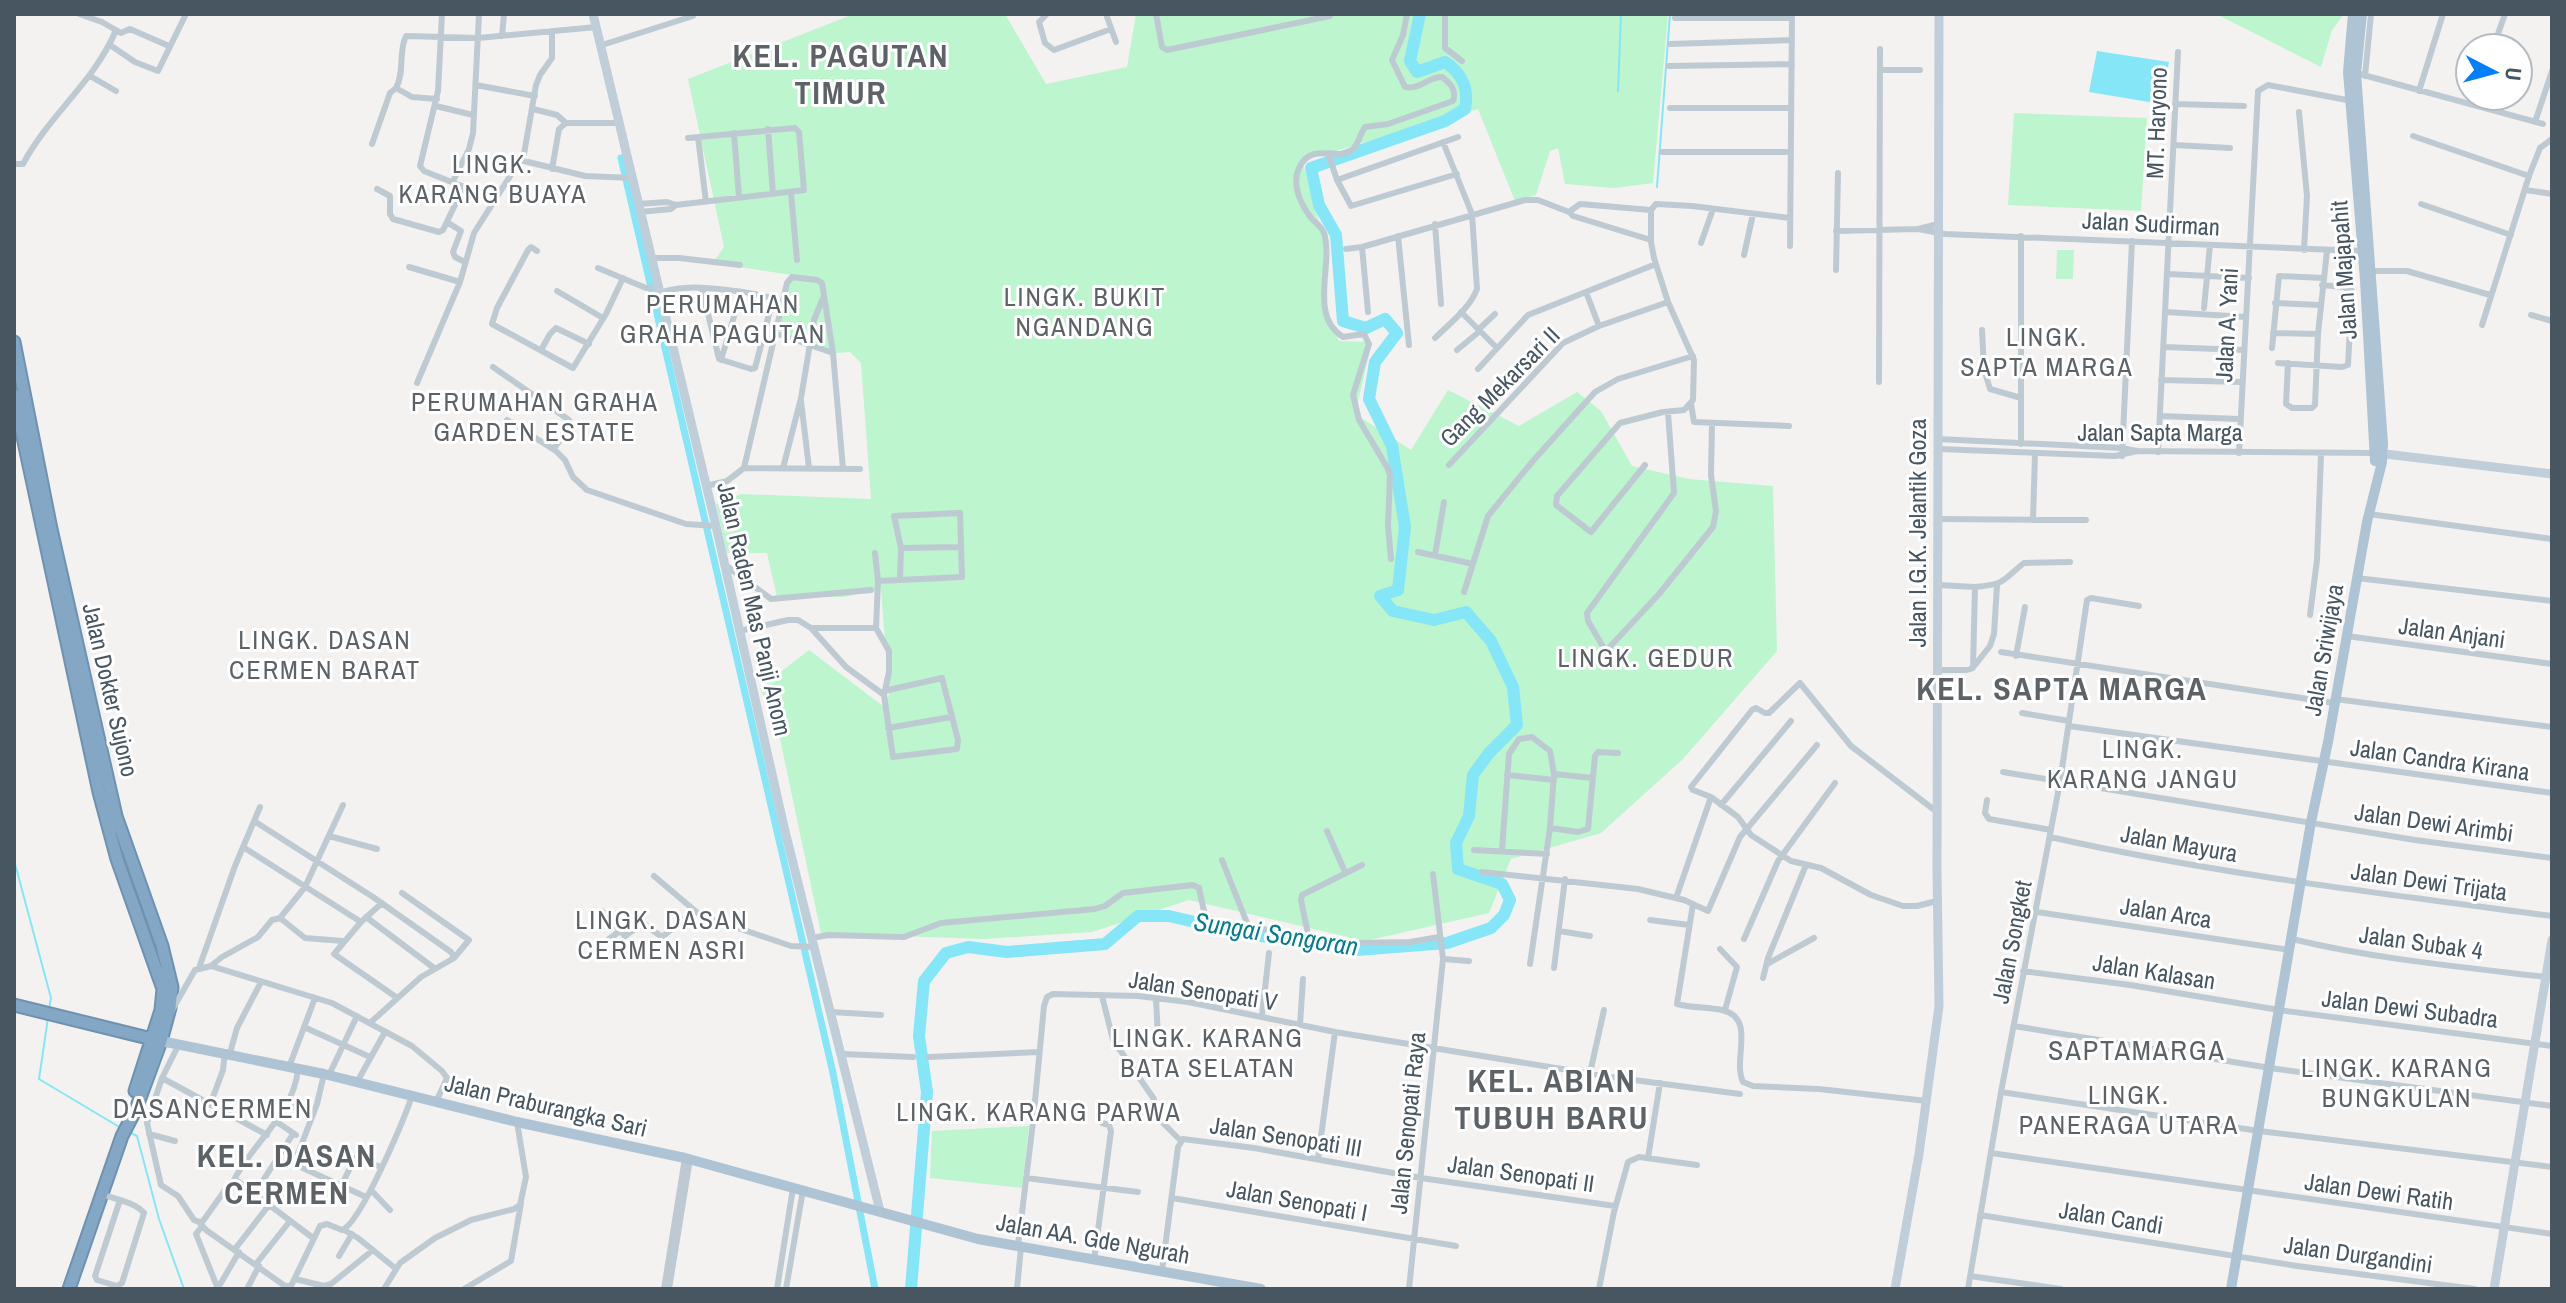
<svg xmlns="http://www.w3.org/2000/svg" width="2566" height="1303" font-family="'Archivo Narrow',sans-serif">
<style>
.green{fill:#bcf5ce}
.water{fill:#84e6f6}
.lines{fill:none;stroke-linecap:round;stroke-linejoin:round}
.stream{stroke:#84e6f6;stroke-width:2}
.canal{stroke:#84e6f6;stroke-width:7}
.river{stroke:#84e6f6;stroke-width:12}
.highway-casing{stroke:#6f92b1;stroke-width:15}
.street{stroke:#becad2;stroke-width:6}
.secondary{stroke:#c0ceda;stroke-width:9}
.primary{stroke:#aec3d3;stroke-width:10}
.highway{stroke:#84a7c5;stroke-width:11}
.labels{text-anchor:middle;stroke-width:6;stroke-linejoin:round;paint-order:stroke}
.street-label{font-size:24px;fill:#475661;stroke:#fff}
.neighbourhood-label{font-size:26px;letter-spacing:2px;fill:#5d6267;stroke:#fff}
.water-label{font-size:26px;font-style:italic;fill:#047c90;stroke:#fff}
.quarter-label{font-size:28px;letter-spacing:2px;fill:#5d6267;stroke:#fff}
.district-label{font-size:32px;font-weight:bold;letter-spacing:2px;fill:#5d6267;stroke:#fff}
</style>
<rect width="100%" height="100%" fill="#f4f1f1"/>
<path class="green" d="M854,14H1005L1046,84L1127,67L1136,14H1668L1653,183L1614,188L1565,184L1558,148L1550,151L1536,195L1515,201L1478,109L1302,161L1324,239L1326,312L1339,341L1372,342L1355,414L1411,450L1448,390L1519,426L1577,392L1601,411L1632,466L1689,479L1773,486L1777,651L1683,759L1601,833L1511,859L1489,913L1365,941L1189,900L1092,932L983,939L821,933L779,734L760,688L809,650L883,706L889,695L881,589L845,597H777L767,553H727L716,504L741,494L871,499L861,363L850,352L836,353L777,330L792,275L713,263L724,247L688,79Z
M2216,14H2344L2332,30L2321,67Z
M2014,113L2147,118L2141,211L2008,205Z
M2057,250H2074L2073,279H2056Z
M1029,1126L1022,1188L930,1178L932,1131Z"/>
<path class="water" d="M2097,51L2169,62L2161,104L2089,92Z"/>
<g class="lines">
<path class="stream" d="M1618,91L1621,14
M1657,187L1670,14
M14,860L51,998L49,1008
M48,1018L39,1079L121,1128
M131,1133L137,1136L159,1219L184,1289"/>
<path class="canal" d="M621,158L833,1073L875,1289"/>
<path class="river" d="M911,1289L927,1092L919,1036L924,981L946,953L968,947L1007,952L1105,944L1138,916H1169L1246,934L1357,950L1447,943L1491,928L1504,915L1510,900L1502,884L1458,869L1456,843L1469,816L1473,775L1489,753L1517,725L1513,687L1491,641L1466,612L1434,620L1393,611L1380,596L1398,590L1405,527L1392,446L1369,399L1375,362L1397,333L1385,319L1366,328L1343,321L1336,235L1319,205L1311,168L1445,121L1465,109C1469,89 1463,74 1445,62L1417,72L1410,61L1420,14"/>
<defs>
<path id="highway" d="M14,342L51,529L116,816L162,946L172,987L170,1008L161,1041L136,1109L122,1136L69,1289
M14,395L99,792L117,859L163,989L161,1010L135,1091
M14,1005L156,1040"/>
</defs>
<use href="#highway" class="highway-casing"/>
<path class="street" d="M79,14L102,22L121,33L130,29L169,46
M442,14L438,91L420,166L424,171L494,199
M1047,14L1039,22L1045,43L1054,50L1111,29
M1106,14L1116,42
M1156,14L1162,47L1167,50L1330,16
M1445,14V48L1462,61
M1675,18H1792
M502,36L504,14
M1670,44L1792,40
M110,45L135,62L158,71L186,14
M602,45L693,16
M2493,48L2505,14
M1669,66L1792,64
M1880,70H1920
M2356,73L2543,124
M90,76L116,91
M2365,76L2371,14
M476,85L535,96
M2419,91L2443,14
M437,99L412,97L396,88C405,72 398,52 406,36L478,38L597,27
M2175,104L2244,106
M436,106L473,115
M1670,108H1790
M533,109L557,115L566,123
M2299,112L2307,196L2304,250
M2535,122L2552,71
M566,123H620
M768,129L773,194
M734,133L739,197
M2413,136L2529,176
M698,137L706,202
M372,144L390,93L396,88
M2174,145L2230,148
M1662,152H1791
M1328,153L1337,180
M520,160L585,176L633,178
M14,164H23C49,115 95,81 116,30
M552,169L559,129L566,123
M1457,174L1351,206L1337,180L1458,137
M453,181L469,149L473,133L479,14
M377,189L390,196V214L393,219L439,232L443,230L464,186
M2526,190L2552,194
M791,193L797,260
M638,204L667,202L676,205L804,190L799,132L795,128L688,138
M2421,204L2511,235
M640,212L671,209L676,205
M1569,212L1580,204L1651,210
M447,222L461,231L453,252L455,257L465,262
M1435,224L1441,304
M1918,229L1945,234L2362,251
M1836,231L1918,229L1938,224
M1398,236L1409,345
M1701,243L1713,209
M1790,246L1792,14
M1346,249L1362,247
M537,251L531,247L528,250L497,308L492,324L573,368L606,314L623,278
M1744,255L1753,214
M650,258H679L740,265
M409,267L460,282L474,233L524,154L536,85L540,75L552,58V31
M598,268L646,288L657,287
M1836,270L1838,173
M2372,271H2407L2490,295
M2168,274L2249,278
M557,291L603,318
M1586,292L1599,326
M659,293C667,291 675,288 684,288C701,286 757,292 773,299L755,368L751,369L719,359L702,289
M2275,303L2320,305
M2204,308L2210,245
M1368,312L1362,247L1525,200H1538L1569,212L1573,216L1651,240
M1461,312L1497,348
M2166,312L2246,317
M2531,315L2552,321
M2482,325L2529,176L2540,148L2552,139
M1478,330L1495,314
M1982,330L1984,369L1990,389L2021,398
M775,333L833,353
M2273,333L2318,334
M1435,338C1449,324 1470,308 1477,289L1472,214L1443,142
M2164,347L2244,350
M2272,348L2279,276L2323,278
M541,350L550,334L556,328L589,344
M1457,350L1480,331
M721,360L741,293
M2278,363L2342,367L2348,365L2352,291L2344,287L2322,285
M2288,363L2286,404L2292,408H2312L2315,405L2318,334L2327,251
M493,367L569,420L570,428L553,449
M1478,369L1528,315L1656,264
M2161,380L2242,382
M1879,382L1880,49
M417,383L460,282
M801,401L809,468
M1691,404L1694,422L1789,426
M2160,416L2240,419
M507,420L556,451L565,460L573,477L587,490L686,524L716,526
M1938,439L2122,448L2137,451
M2021,444V236
M1939,449L2115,456L2137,451L2374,453
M2158,452L2178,52
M2239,453L2258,91L2268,85L2352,101
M2122,456L2132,241
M1449,465L1563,343L1599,326L1668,302
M1645,465L1591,532L1556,505L1557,496L1620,423L1663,412L1684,410L1693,400L1694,360L1668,302L1654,258L1651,242V210L1656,204L1692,206L1790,218
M744,468L860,469
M783,468L801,398L814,320L823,298
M706,486L727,481L744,468L787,283L792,277L817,280L822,283L833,353L843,469
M2369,514L2552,539
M1937,519L2086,520
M2033,520L2035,453
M901,548L961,547
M1418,552L1473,564
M875,553L878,581L876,628L889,651V672L884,695L893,757L957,749L958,740L942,678L884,691
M1435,555L1444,502
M1391,559L1388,526L1390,475L1387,467L1359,420L1353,395L1369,344L1364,334L1343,337C1308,315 1334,265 1324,233C1322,227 1316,223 1312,219C1301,205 1291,185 1299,168C1312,140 1338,163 1353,149C1359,143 1360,134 1365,127L1388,124L1453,101C1457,90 1450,83 1442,77C1427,77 1421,90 1405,87L1392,60L1403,35L1407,14
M724,564L771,599L871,590
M2357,578L2552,601
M878,581L900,580L901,548L894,516L960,513L962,577L900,580
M1938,585L1975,587L1973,668L1967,670H1938
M1975,587C2007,584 2001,581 2024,563L2070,562
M1464,592L1488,516L1532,462L1595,392L1618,379L1693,356
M2310,615L2317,560L2321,455
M812,628H876
M739,631L788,620H798L811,628L846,667L884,695
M2347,636L2552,664
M1606,651L1659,594L1713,527L1716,511L1711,475L1712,423
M2001,652L2334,703
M2016,656L2025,607
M1609,657L1588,621L1587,613L1674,493L1668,413
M1975,665L1990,646L1994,634L1997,585
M2335,699L2552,727
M2022,713L2069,721
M2069,726L2552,793
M888,728L951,717
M2003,772L2415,840L2552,858
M1554,774L1593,778
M1507,775L1554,780
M1987,800L1985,813L1989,819L2051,830
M1721,805L1791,721
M1937,812L1851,746L1800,683L1769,713H1765L1756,708L1752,710L1691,787L1693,790L1711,797L1738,817L1751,835L1791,861L1821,868L1871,895L1903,906H1917L1937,901
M254,821L373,897L451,952L454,958
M1550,828L1578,832L1588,829L1595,756L1598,752L1618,753
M1327,831L1345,872
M329,836L377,849
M2050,837C2216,874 2384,894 2552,916
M243,847L361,922
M1474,850L1547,854
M1502,850L1509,754L1519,739L1532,737L1550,751L1554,774L1550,828L1530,964
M1222,860L1249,928
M1482,872L1638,889L1684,900L1708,911L1740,837L1817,745
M654,876L700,915L791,946L814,947
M1676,898L1711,797
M382,903L361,922L334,954L396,997
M1693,904L1677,1004C1691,1008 1707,1007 1722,1010C1757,1018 1732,1059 1743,1082L1753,1086L1819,1089L1927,1101
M602,911L625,936L643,923L662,937L694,911
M2037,912L2290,950
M366,917L434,968
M280,918L305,938L343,941
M1650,920L1689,925
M1559,931L1590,936
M1308,934L1301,900L1302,895L1362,865
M812,938L828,935L904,937L941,923L1095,909L1105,906L1123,893L1193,885L1199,888L1205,916L1221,923L1356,943L1410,942L1439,937
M1744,939L1778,861L1835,783
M2292,939C2375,959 2461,967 2546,977
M597,948L620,931
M1720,949L1737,967L1725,1010
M1443,959L1469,961
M1767,964L1814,938
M211,966L222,957L258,937L272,920L280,918L305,887L343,805
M199,968L235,866L260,807
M1554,968L1565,879
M2023,971L2130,985L2279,1010L2552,1046
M1763,978L1768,958L1806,865
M1102,996L1113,1040L1154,1099L1159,1119L1180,1140
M1156,999L1158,1037L1168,1044
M171,1012L195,970L211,966L332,1003L412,1046L442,1071L447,1078L436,1102
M831,1012L881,1015
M1262,1015L1269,953
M370,1023L421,977L454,958L469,940L402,893
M1300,1025L1303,979
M2014,1026L2270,1068L2552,1106
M304,1027L370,1057
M179,1044L162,1078L147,1123L161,1185L178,1196L194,1220L199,1222L203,1221L230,1183L236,1180L313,1238
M230,1053L237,1028L261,982
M842,1054L913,1057
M929,1057L1039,1052
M289,1067L315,998
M1590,1073L1604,1010
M324,1074L317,1104L294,1164L366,1197
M329,1075L357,1016
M162,1078L267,1135
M357,1082L385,1032
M2001,1092L2259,1131L2552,1167
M286,1103L313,1115
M210,1105L223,1070L225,1052
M277,1122L296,1135
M149,1134L175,1141
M1991,1153L2552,1234
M1648,1158L1660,1083
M1318,1159L1335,1032
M1026,1178L1138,1192
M234,1180C253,1142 294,1114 298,1069
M341,1186L355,1158L381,1167
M371,1190L390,1210
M255,1193L293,1134
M101,1194C115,1199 135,1202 144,1213L122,1283L117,1286L97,1280L95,1276L120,1200
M1172,1198L1456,1246
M1980,1215L2297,1266L2475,1289
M199,1222L206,1230L285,1286H291L320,1226L327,1224L342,1230C361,1223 404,1119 412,1096
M202,1226L196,1234L218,1289
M344,1230L358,1238L395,1268
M1018,1246L1033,1122L1044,1006L1047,997L1053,994L1138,996L1188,1002L1335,1032L1611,1077L1740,1094
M235,1249L269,1205
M339,1256L352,1234
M1094,1261L1111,1131L1109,1125L1102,1123
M256,1264L290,1221
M1162,1271L1178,1147L1183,1139L1254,1148L1421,1178L1615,1206
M1970,1276L2061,1289
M295,1279L324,1286L331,1284L373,1250
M218,1288L239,1252
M247,1289L259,1266
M384,1289L400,1263L435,1238L471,1220L514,1209L520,1205L526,1177L517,1122
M464,1289L511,1261L521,1203
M664,1289L685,1158
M669,1289L690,1159
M777,1289L793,1188
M786,1289L803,1190
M1017,1289L1021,1247
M1409,1289L1443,959L1433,874
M1599,1289L1614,1212L1628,1162L1639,1157L1697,1165
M1968,1289L2001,1092L2060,782L2087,600L2091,598L2139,606"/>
<path class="secondary" d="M593,14L716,526L784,827L880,1211
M2377,453L2552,474
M1895,1289L1919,1154L1939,1006L1937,872L1939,14
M2494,1289L2552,940"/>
<path class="primary" d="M2353,14L2348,72L2365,280L2375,461
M161,1041L324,1074L517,1122L685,1158L978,1239L1261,1289
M2231,1289L2311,822L2328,742L2367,522L2382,462L2383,443L2356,73L2362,14"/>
<use href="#highway" class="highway"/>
</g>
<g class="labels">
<g class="street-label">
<text transform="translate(2157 123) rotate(-88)" y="8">MT. Haryono</text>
<text transform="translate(2151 224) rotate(3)" y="8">Jalan Sudirman</text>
<text transform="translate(2344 270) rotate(-94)" y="8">Jalan Majapahit</text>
<text transform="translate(2227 325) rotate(-87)" y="8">Jalan A. Yani</text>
<text transform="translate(1500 387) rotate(-45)" y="8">Gang Mekarsari II</text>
<text x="2160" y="441">Jalan Sapta Marga</text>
<text transform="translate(1918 533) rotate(-90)" y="8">Jalan I.G.K. Jelantik Goza</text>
<text transform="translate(754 609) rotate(77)" y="8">Jalan Raden Mas Panji Anom</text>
<text transform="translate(2452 633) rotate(8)" y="8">Jalan Anjani</text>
<text transform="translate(2324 650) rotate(-80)" y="8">Jalan Sriwijaya</text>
<text transform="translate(110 690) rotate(77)" y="8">Jalan Dokter Sujono</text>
<text transform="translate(2440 760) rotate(8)" y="8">Jalan Candra Kirana</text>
<text transform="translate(2434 823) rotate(8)" y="8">Jalan Dewi Arimbi</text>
<text transform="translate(2179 844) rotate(10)" y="8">Jalan Mayura</text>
<text transform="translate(2429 882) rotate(8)" y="8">Jalan Dewi Trijata</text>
<text transform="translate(2166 913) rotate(9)" y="8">Jalan Arca</text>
<text transform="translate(2012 942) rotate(-79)" y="8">Jalan Songket</text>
<text transform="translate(2421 943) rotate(8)" y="8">Jalan Subak 4</text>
<text transform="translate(2154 972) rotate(9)" y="8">Jalan Kalasan</text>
<text transform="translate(1203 991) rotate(9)" y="8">Jalan Senopati V</text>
<text transform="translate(2410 1009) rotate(7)" y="8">Jalan Dewi Subadra</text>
<text transform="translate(546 1106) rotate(13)" y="8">Jalan Praburangka Sari</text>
<text transform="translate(1408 1123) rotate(-84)" y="8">Jalan Senopati Raya</text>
<text transform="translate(1286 1137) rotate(9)" y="8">Jalan Senopati III</text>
<text transform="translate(1521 1174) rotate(8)" y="8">Jalan Senopati II</text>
<text transform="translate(2379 1192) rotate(8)" y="8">Jalan Dewi Ratih</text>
<text transform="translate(1297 1201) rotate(10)" y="8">Jalan Senopati I</text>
<text transform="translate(2111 1218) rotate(9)" y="8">Jalan Candi</text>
<text transform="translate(1093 1239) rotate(10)" y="8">Jalan AA. Gde Ngurah</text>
<text transform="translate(2358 1255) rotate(8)" y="8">Jalan Durgandini</text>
</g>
<g class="neighbourhood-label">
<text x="493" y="173">LINGK.<tspan x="493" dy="30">KARANG BUAYA</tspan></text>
<text x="1085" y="306">LINGK. BUKIT<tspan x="1085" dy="30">NGANDANG</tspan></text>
<text x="723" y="313">PERUMAHAN<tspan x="723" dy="30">GRAHA PAGUTAN</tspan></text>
<text x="2047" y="346">LINGK.<tspan x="2047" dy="30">SAPTA MARGA</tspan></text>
<text x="535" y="411">PERUMAHAN GRAHA<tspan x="535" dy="30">GARDEN ESTATE</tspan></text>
<text x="325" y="649">LINGK. DASAN<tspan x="325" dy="30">CERMEN BARAT</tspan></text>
<text x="1646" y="667">LINGK. GEDUR</text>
<text x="2143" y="758">LINGK.<tspan x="2143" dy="30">KARANG JANGU</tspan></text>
<text x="662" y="929">LINGK. DASAN<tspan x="662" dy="30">CERMEN ASRI</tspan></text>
<text x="1208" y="1047">LINGK. KARANG<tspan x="1208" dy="30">BATA SELATAN</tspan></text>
<text x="2397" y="1077">LINGK. KARANG<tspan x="2397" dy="30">BUNGKULAN</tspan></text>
<text x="2129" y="1104">LINGK.<tspan x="2129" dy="30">PANERAGA UTARA</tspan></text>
<text x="1039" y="1121">LINGK. KARANG PARWA</text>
</g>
<g class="water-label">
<text transform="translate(1276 934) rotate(9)" y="9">Sungai Songoran</text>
</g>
<g class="quarter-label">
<text x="2137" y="1060">SAPTAMARGA</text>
<text x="213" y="1118">DASANCERMEN</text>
</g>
<g class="district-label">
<text x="841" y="67">KEL. PAGUTAN<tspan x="841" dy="37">TIMUR</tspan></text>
<text x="2062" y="700">KEL. SAPTA MARGA</text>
<text x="1552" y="1092">KEL. ABIAN<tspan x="1552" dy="37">TUBUH BARU</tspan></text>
<text x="287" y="1167">KEL. DASAN<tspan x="287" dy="37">CERMEN</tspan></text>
</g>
</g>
<rect width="2566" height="1303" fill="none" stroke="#475661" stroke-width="32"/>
<g transform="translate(2494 72) rotate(96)"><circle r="38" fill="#ffffff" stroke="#b5bbc0" stroke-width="2"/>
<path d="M0-6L14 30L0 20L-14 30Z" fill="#047ffa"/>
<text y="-12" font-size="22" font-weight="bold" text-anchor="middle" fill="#475661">U</text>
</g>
</svg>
